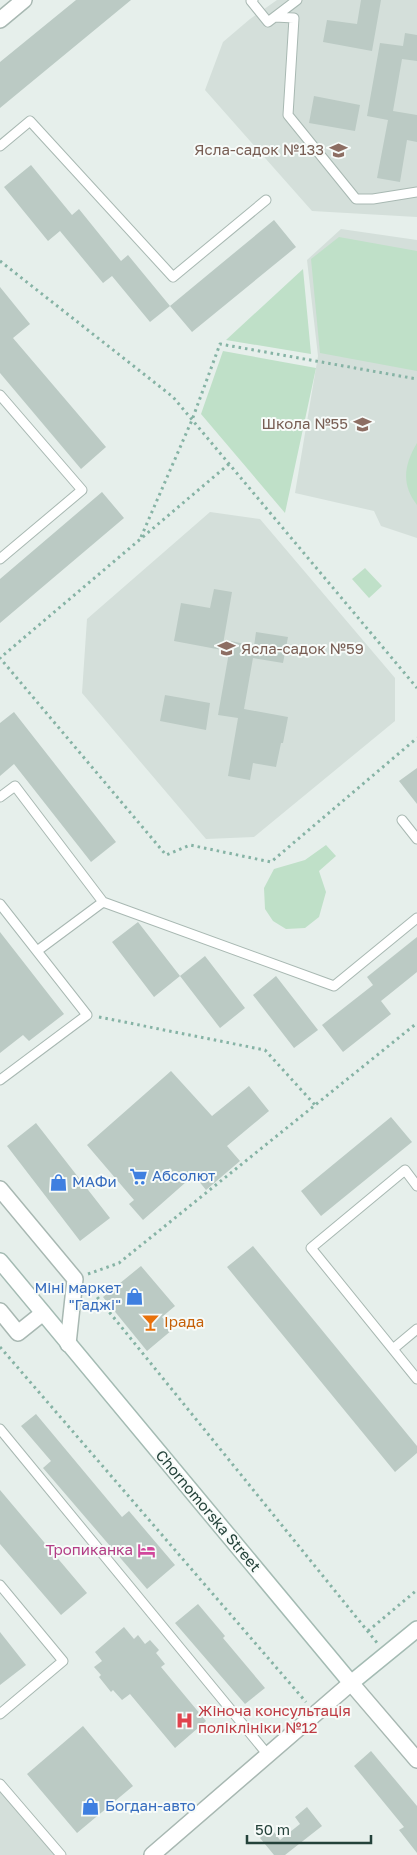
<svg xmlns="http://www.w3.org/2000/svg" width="417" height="1855" font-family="'Golos Text',sans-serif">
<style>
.built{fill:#d4dfda}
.green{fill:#bfe0c8}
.building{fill:#bbcac4}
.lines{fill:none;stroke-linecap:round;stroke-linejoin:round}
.lane-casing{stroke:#a8b8b2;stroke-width:11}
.street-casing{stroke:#a8b8b2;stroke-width:18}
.secondary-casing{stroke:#a4bbb3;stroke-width:18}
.path{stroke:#86b3a5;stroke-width:3;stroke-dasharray:2.5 4;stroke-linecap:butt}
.lane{stroke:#fff;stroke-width:9}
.street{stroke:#fff;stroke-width:15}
.secondary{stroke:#fff;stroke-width:15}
.labels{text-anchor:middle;stroke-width:4;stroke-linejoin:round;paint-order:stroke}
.education-label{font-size:15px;fill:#785e54;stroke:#f7fbf9;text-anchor:end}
.shop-label{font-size:15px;fill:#366cbe;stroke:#f7fbf9;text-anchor:start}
.food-label{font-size:15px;fill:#c56008;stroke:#f7fbf9;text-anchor:start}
.street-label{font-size:15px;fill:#24423a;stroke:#f7fbf9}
.hotel-label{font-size:15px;fill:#b23c85;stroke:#f7fbf9;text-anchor:end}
.health-label{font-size:15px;fill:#be3a42;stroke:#f7fbf9;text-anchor:start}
</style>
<rect width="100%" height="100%" fill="#e6efeb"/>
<path class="built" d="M277,0H417V217L312,211L205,90L223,42L250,19Z
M341,229L417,240V538L381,526L374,511L295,493L318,356L307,260Z
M210,512L260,519L395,678V721L254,837L206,839L82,693L87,619Z
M0,1792L54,1855H0Z"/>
<path class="green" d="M339,237L417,251V371L320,353L311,259Z
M303,269L311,354L226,340Z
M223,351L316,368L285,513L201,414Z
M417,443V505C401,484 404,465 417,443Z
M365,568L382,586L369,598L352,579Z
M326,845L336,856L319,871L326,892L319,917L305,928L286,929L273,921L265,909L264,888L274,869L305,860Z"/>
<path class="building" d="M76,0H131L0,108V62Z
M361,0H381L372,51L323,42L327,20L357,24Z
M405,33L417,35V61L402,59L393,111L417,115V142L407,140L400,182L377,178L388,120L367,116L380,43L403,46Z
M314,96L360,105L355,131L309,123Z
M31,165L72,215L79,209L121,261L128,255L170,306L150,322L112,276L103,283L60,231L48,241L4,187Z
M274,220L296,247L192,332L170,306Z
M0,287L30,324L13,338L106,447L81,469L0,373Z
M102,492L124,518L0,623V579Z
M214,589L232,592L222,650L174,641L181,603L210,608Z
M256,632L288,637L283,663L253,658L244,709L288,717L283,743H281L276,767L253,763L250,780L228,776L238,718L218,715L231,641L254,646Z
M165,695L210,703L206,730L160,721Z
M14,712L116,842L91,862L14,764L0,776V723Z
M417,768V804L399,781Z
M138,922L180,976L154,997L112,942Z
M0,932L64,1014L29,1041L23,1035L0,1053Z
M417,937V972L381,1001L391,1014L343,1052L322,1025L373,985L367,977Z
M205,956L245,1008L220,1028L180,976Z
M276,976L318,1030L294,1048L253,995Z
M171,1071L212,1116L249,1086L269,1111L227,1146L240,1161L206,1190L194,1175L143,1220L129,1204L134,1200L87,1145Z
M391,1117L412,1142L321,1216L301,1191Z
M36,1123L110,1218L80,1241L7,1146Z
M253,1246L417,1446V1453L395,1472L227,1267Z
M141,1266L175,1306L162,1317L172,1330L147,1351L103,1297Z
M36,1414L122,1517L129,1511L175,1565L147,1589L43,1468L51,1461L21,1426Z
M0,1490L87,1593L61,1615L0,1544Z
M198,1604L225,1636L223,1638L265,1688L245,1704L175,1623Z
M124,1627L134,1639L138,1635L145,1644L150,1640L159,1650L156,1653L165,1664L161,1667L206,1721L175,1748L130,1694L122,1700L113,1690L111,1692L99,1677L101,1675L94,1667L102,1661L95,1652Z
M0,1632L26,1665L0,1685Z
M83,1726L133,1786L77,1833L27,1774Z
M371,1751L417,1806V1853L399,1830L404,1827L354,1766Z
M307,1807L322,1826L285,1855H274L260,1838L271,1828L280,1840L300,1824L295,1817Z"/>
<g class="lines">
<defs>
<path id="lane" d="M253,0L251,1L268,22L297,0
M275,17L294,18L288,115L356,199H373L417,192
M0,146L30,121L173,277L266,200
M0,395L82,490L0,559
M0,797L15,786L103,902L37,951
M402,820L417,839
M103,902L334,986L417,918
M0,904L87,1015L0,1080
M417,1186L405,1170L311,1248L417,1379
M393,1349L417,1329
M0,1429L268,1755
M0,1585L63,1661L0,1714
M0,1784L61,1855"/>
<path id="street" d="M0,20L24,0
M0,1189L75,1279L68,1344
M0,1311L18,1333L43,1313
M152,1855L351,1683L417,1760"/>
<path id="secondary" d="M0,1261L351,1683L417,1629"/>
</defs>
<use href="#lane" class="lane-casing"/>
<use href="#street" class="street-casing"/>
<use href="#secondary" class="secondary-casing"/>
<path class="path" d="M0,261L173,397L417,688
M229,464L0,658L166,855L190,845L271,862L417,738
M141,537L192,420L220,344L417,379
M99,1017L265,1050L315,1105
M88,1274L119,1263L417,1023
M89,1287L378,1644
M0,1347L306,1702
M368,1631L417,1590"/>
<use href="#lane" class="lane"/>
<use href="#street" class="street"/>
<use href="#secondary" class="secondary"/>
</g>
<defs>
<symbol id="school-bare" viewBox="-9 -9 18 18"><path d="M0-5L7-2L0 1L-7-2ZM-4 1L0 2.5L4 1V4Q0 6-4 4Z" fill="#8d6e63" stroke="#f7fbf9" stroke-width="2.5" paint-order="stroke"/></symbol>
<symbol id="supermarket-bare" viewBox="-9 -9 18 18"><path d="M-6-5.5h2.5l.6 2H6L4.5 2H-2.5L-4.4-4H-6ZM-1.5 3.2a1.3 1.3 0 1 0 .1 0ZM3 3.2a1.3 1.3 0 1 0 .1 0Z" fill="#3f7fe0" stroke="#f7fbf9" stroke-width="2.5" paint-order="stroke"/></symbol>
<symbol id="shop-bare" viewBox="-9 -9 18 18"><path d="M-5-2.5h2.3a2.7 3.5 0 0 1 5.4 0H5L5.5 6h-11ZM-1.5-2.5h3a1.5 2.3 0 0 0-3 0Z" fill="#3f7fe0" stroke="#f7fbf9" stroke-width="2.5" paint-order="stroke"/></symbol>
<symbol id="bar-bare" viewBox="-9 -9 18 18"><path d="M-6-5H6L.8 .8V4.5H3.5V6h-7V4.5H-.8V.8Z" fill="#e8710a" stroke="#f7fbf9" stroke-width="2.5" paint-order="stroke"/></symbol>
<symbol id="hotel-bare" viewBox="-9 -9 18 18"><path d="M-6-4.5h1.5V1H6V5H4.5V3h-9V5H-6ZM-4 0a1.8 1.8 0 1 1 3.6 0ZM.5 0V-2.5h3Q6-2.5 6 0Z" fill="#d1479c" stroke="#f7fbf9" stroke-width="2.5" paint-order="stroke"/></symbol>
<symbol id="hospital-bare" viewBox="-9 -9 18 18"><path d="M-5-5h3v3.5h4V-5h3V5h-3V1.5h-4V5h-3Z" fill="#e0444e" stroke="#f7fbf9" stroke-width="2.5" paint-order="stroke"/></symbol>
</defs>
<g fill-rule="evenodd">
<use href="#school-bare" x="326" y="138" width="25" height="25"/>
<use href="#school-bare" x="350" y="412" width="25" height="25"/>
<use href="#school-bare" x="214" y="636" width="25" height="25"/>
<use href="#supermarket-bare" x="126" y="1164" width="25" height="25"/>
<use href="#shop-bare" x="46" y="1170" width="25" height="25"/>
<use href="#shop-bare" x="122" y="1284" width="25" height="25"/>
<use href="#bar-bare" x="138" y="1310" width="25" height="25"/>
<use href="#hotel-bare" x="134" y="1538" width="25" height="25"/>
<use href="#hospital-bare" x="172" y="1708" width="25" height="25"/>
<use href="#shop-bare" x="78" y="1794" width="25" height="25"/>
</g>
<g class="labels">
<g class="education-label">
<text x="324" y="155">Ясла-садок №133</text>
<text x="348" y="429">Школа №55</text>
<text x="241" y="654" text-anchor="start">Ясла-садок №59</text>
</g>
<g class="shop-label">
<text x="152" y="1181">Абсолют</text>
<text x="72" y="1187">МАФи</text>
<text x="121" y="1293" text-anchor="end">Міні маркет<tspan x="121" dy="17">"Гаджі"</tspan></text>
<text x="105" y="1811">Богдан-авто</text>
</g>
<g class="food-label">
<text x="164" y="1327">Ірада</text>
</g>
<g class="street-label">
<text transform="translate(208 1511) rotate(50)" y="5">Chornomorska Street</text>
</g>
<g class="hotel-label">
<text x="133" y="1555">Тропиканка</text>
</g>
<g class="health-label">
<text x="198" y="1716">Жіноча консультація<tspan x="198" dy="17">поліклініки №12</tspan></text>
</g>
</g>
<path d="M247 1835v8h124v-8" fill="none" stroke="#24423a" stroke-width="2.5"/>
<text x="255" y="1835" font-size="15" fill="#24423a" stroke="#f7fbf9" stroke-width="4" paint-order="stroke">50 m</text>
</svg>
